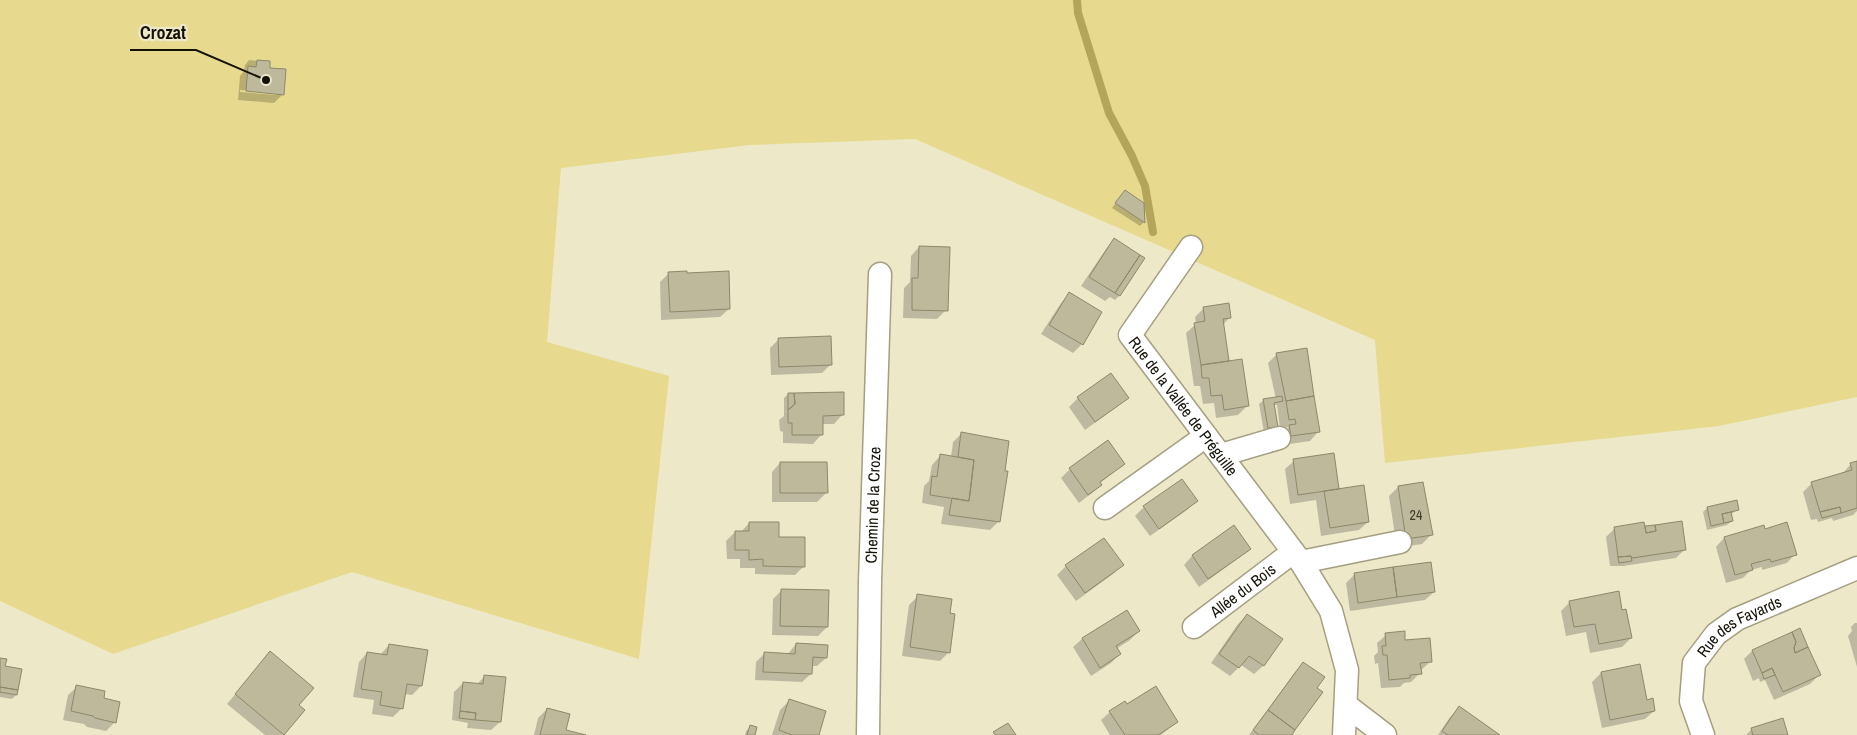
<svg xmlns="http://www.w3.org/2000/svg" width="1857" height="735" font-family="'Archivo Narrow',sans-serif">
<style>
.green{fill:#e7da8e}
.shadow{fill:#0003;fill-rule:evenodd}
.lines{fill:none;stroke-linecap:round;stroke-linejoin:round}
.stream{stroke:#b3a65a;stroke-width:8}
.building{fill:#beb99a;stroke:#8c886a}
.minor-casing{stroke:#a49f81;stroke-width:25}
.minor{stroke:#fff;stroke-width:22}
.labels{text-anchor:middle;stroke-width:4.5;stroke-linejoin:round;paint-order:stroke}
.number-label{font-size:14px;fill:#3e3c2c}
.street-label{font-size:16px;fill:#141207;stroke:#ede8c8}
.leader{fill:none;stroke:#141207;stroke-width:2}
.callout-dot{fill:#141207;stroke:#ede8c8;stroke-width:2}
.callout-label{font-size:18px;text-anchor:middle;font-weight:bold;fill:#141207;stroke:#ede8c8;stroke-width:4.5;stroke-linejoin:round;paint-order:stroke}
</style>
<rect width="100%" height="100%" fill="#ede8c8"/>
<path class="green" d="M0,0H1857V397L1719,426L1385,463L1375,340L915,139L750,145L561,168L547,342L669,376L639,659L352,572L113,654L0,601Z"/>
<path class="shadow" d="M249,60L269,62L268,69L283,94L274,103L238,100L240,76L244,71L245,65ZM240,90L276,93V95L240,92Z
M1121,195L1143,204L1144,222L1140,226L1112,208Z
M1114,240L1143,258L1119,296L1115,300L1110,297L1105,301L1081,286L1106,249Z
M919,247L946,310L937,319L903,318L904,288L910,282L911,256Z
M669,273L729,309L720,317L661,320L660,282Z
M1070,294L1101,313L1082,344L1073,353L1041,334L1061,303Z
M1204,308L1230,317L1223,325L1228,362L1247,406L1238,415L1216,418L1214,403L1203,404L1200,386H1194L1186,333L1196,324L1195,317Z
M779,339L831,364L822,373L771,375L770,348Z
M1277,354L1318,432L1310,441L1283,445L1281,435L1289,427L1280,429L1277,405H1273L1277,427L1273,431L1264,432L1259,404L1264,400L1276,399L1268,363Z
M1111,374L1127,398L1118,406L1085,430L1069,407L1078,398Z
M788,394L842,415L834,424H821V435L813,444L783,443V432L780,431L779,420L784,416V398Z
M962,433L1007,442L999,521L990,530L941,524L944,507L922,503L924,486L929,481L932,465L940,456L951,457L953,442Z
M1294,461L1338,491L1368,522L1359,530L1321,536L1316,500L1290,504L1285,469Z
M1857,462V511L1853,515L1833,521L1832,518L1818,522L1817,519L1811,520L1803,492L1812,483L1842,474L1851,464Z
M780,463L826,493L817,502H772V472Z
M1124,464L1100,483L1101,485L1092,493L1079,503L1061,478L1070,469Z
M1398,487L1431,535L1422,544L1397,548L1389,496Z
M1196,501L1187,510L1150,536L1135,516L1144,507Z
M1707,508L1737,510L1730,515L1732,521L1727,525L1707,530L1703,512Z
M749,523L777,539L804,566L795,575L755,574V568H740V559H727L726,541L735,532H741Z
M1233,527L1249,549L1240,557L1199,587L1184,565L1192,556Z
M1645,527L1685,549L1676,558L1623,566H1610L1606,537L1615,528L1644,529Z
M1764,531L1795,554L1787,563L1762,570V567L1751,570L1743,578L1726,583L1716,547L1724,538Z
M1122,565L1113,574L1076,601L1057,575L1066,566Z
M1355,574L1434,592L1425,600L1350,611L1346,583Z
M782,590L827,627L818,636L772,635L773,599Z
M918,596L949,652L940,661L902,656L909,605Z
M1570,602L1621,612L1631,638L1622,647L1590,653L1586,632L1566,636L1561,611Z
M1127,612L1139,631L1130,640L1116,649L1120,654L1111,663L1091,676L1073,647L1082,639Z
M1247,615L1281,640L1263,666L1254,674L1241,665L1230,676L1211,663L1238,624Z
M1855,623H1857V667L1848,636L1852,631L1851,627Z
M1386,635L1404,641L1431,661L1420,671V673L1411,682L1404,683L1400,687L1381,688L1378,663L1375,664L1374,656L1378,652L1377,643Z
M796,644L826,658L817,666H811V674L802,682L755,680L756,662L764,654L787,655Z
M389,645L421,686L412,695L404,694L402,708L393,717L372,714L374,700L353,697L359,662L367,653L380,655Z
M1752,651L1819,675L1810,684L1774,700L1765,680L1760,682L1759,678L1753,681L1744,659Z
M0,659L16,695L12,699L0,697Z
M262,662L303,710L282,735H265L227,704Z
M1304,663L1315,688L1291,735H1249L1295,672Z
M1601,673L1646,701L1654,711L1645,719L1602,728L1592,682Z
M485,676L500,722L491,730L467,728L468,723L452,720L454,692L463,683L476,685Z
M77,687L115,722L106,731L87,727L84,724L63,720L68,695Z
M789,701L818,735H772L780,710Z
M1127,706L1177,722L1161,735H1110L1101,720L1110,712Z
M1459,708L1497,735H1438L1450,717Z
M547,709L565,731L581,735H534L538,718Z
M750,727L754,735H745L746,731Z
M1752,729L1787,735H1746Z"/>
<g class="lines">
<path class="stream" d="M1077,0L1078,13L1109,113L1132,156L1145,186L1153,232"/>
</g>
<path class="building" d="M257,60L270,61V68L286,69L284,95L246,91L248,66L256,67Z
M1125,190L1144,203L1145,223L1115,203Z
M1114,238L1140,255L1115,293L1089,277Z
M919,246L950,247L948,311L912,310V278H918Z
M1140,255L1145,258L1120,296L1115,293Z
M687,271V273L729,271L730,309L670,312L668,272Z
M1069,292L1102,312L1083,345L1049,325Z
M1229,303L1231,318L1223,319L1229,361L1201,365L1194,323L1205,321L1203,307Z
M831,336L832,365L779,367L778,338Z
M1307,348L1314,396L1286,401L1276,353Z
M1242,359L1249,406L1224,410L1222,395L1211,396L1209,378H1202L1201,365Z
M1111,373L1129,398L1095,422L1077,397Z
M844,392V415L823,416V435H792V423H788V410L795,404L794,393Z
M788,393H794L795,404L788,410Z
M1282,396L1283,401L1274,403L1278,427L1268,428L1263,399Z
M1314,396L1320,432L1291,436L1289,425L1296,424L1295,419L1289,420L1286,401Z
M961,432L1009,441L1005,471H1008L1000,522L949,515L952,498L969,501L974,460L958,457Z
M1108,440L1125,464L1100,482L1102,485L1088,495L1069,468Z
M1334,453L1339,489L1298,495L1293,459Z
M940,454L974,460L969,501L930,495L932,476L937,477Z
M1857,461V508L1841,513L1840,507L1820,512L1811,482L1852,470L1850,463Z
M780,462H827L828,493H780Z
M1182,479L1198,501L1159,529L1143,506Z
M1423,482L1433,535L1406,539L1398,486Z
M1364,485L1369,522L1330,528L1324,491Z
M1737,500L1739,510L1722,514L1724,523L1711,526L1707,507Z
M1840,507L1841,513L1822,518L1820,512Z
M1731,512L1733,521L1724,523L1722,514Z
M1682,521L1686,550L1632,558L1631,556L1618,557L1614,527L1644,522L1646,533L1656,531L1655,525Z
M749,522H779V537H805V567L763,566V559L749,560V550H735V531H749Z
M1787,522L1797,555L1771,562L1770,559L1751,564L1753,570L1735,575L1724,537L1764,525L1765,529Z
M1234,525L1251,549L1208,579L1192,555Z
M1655,525L1656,531L1646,533L1645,526Z
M1104,538L1124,565L1085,593L1065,565Z
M1631,556L1632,561L1619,563L1618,557Z
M1431,562L1435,592L1397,597L1393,567Z
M1393,567L1397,597L1358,603L1354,573Z
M781,589L829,590L828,627L780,626Z
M1619,591L1622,610L1626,609L1632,638L1599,644L1595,624L1574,627L1569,601Z
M917,594L952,599L950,613L955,614L950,653L910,647Z
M1127,610L1140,631L1116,646L1121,654L1100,668L1082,638Z
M1247,614L1283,639L1264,666L1249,656L1239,668L1219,654Z
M1800,628L1808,647L1795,653L1794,648L1796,642L1792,632Z
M1405,631V640L1430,638L1432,662L1420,663L1422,674L1410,675V678L1389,680L1387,655H1383L1382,646H1386L1385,633Z
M1792,632L1796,642L1794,648L1795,653L1808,647L1821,675L1783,692L1772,668L1762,673L1752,650Z
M796,643L828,645L827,658L813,657L812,674L763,672L764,652L795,654Z
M389,644L428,650L422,686L407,684L403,709L380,705L382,692L361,689L367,652L387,655Z
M270,651L314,688L299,705L305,710L284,735L235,694Z
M0,658L7,659L5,666L22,669L18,690L0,687Z
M1303,662L1325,677L1317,688L1323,692L1295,730L1268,710Z
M1640,664L1647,700L1653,698L1655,711L1610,720L1601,672Z
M1772,668L1775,675L1764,679L1762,673Z
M484,675L506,677L501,722L475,720L476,713L460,711L463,682L483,684Z
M76,685L105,691L104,698L120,702L116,723L95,718L93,716L71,711Z
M1156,686L1178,722L1158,735H1125L1109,711L1125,701L1127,704Z
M0,687L18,690L17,695L0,692Z
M789,699L826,711L819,735H792L779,730Z
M1459,706L1500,735H1448L1442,731Z
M547,708L570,714L566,730L586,735H540Z
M1268,710L1295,730L1292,735H1259L1253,730Z
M460,711L476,713L475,720L459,718Z
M1783,718L1788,735H1753L1751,728Z
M1008,723L1016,735H995L993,732Z
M750,725L757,727L755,735H747Z"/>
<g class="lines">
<defs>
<g id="minor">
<path id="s1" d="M1191,247L1130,335L1301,562L1331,611L1347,670L1344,735"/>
<path d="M1221,455L1279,438"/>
<path d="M1105,508L1206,436"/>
<path d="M1301,562L1400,542"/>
<path id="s2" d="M1194,627L1293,552"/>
<path d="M1346,705L1385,735"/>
<path id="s3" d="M868,735L870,582L880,274"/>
<path id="s4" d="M1703,735L1691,701L1694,663L1716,634L1737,619L1857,568"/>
</g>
</defs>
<use href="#minor" class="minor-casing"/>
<use href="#minor" class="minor"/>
</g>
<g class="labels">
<g class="number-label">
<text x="1416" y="520">24</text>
</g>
<g class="street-label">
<text dy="6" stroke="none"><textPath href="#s1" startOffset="196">Rue de la Vallée de Préguille</textPath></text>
<text dy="6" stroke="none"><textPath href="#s3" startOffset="230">Chemin de la Croze</textPath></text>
<text dy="6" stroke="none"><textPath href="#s2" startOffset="61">Allée du Bois</textPath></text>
<text dy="6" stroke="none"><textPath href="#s4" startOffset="134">Rue des Fayards</textPath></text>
</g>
</g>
<path class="leader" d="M266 80L196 50H130"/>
<circle class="callout-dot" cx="266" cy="80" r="5"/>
<g class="callout-label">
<text x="163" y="39">Crozat</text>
</g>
</svg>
